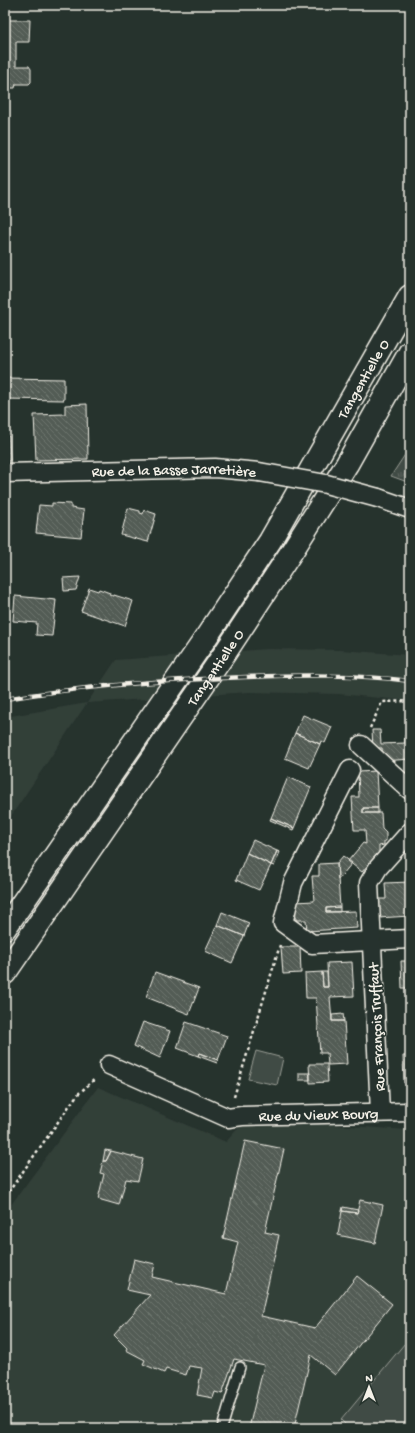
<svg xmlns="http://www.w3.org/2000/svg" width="415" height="1433" font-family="'Gochi Hand',sans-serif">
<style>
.built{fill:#333f39}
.grass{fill:url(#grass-tufts);stroke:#9a9e96}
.green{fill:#414b45;stroke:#9a9e96}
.building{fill:url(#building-back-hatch);stroke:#f4f1e8}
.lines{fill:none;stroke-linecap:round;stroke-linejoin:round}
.lane-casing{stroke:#f4f1e8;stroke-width:12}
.street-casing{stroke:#f4f1e8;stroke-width:21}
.primary-casing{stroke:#f4f1e8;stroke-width:25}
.path{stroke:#f4f1e8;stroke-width:2.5;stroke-dasharray:3 3;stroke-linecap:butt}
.lane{stroke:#26332d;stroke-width:9}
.street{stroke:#26332d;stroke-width:18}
.primary{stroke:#26332d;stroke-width:22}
.rail-casing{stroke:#f4f1e8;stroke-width:4.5}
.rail{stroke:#26332d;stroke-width:3;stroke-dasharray:9;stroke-linecap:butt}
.street-bridge-casing{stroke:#f4f1e8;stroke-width:21;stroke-linecap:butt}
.street-bridge{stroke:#26332d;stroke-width:18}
.labels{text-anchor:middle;stroke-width:3;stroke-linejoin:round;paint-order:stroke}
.street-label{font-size:15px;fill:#f4f1e8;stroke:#26332d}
</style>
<defs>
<pattern id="grass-tufts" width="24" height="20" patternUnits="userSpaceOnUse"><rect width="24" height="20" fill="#414b45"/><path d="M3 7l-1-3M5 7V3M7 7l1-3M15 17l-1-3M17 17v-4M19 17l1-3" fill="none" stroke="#5d6560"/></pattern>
<pattern id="building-back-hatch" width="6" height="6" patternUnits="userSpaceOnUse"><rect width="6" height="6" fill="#525c55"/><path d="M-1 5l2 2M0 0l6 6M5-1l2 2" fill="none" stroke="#6c746d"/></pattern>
</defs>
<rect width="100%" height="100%" fill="#26332d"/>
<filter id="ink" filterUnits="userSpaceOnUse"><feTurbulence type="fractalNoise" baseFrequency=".025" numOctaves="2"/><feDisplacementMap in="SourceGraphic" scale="8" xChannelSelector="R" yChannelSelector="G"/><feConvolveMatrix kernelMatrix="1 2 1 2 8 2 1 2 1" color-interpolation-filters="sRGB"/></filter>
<g filter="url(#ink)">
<path class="built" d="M267,649L340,650L410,655V701L339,694L249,692L87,703L5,825V717L87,703L116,660Z
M98,1087L226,1142L246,1119L408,1130L410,1132V1196L405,1344L341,1420L340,1428H5V1213Z"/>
<path class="grass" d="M410,447V483L391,476Z"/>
<path class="green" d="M256,1051L283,1058L277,1085L248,1079Z
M410,1209V1428H349L341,1420L405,1343Z"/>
<path class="building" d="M5,20H30L29,42H16V66H29L31,69V82L29,84H16L15,88H5Z
M5,378L64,379V400L5,399Z
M87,404L88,459L36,460L34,415L65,414V405Z
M5,436H9L10,461H5Z
M52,503L71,504V508L84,510L81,537L36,533L39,505L52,506Z
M128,508L140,511V513L143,514L144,510L156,514L148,542L121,535Z
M80,577L76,590L64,591L63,578Z
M89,588L98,591L99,589L110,593L109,595L114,596V595L133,601L125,626L81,611Z
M15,596L56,600L52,636L36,635L37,623L13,621Z
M303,715L332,727L325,743L321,741L320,744L295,733Z
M372,730H380L381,744L405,743V735H410V759L383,761L382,748H373Z
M295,733L320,744L309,768L285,758Z
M376,771L378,808H363V813H381L382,829L386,833V841H384V845L379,846V852L362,872L348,861L363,843L366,844L365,830H354L352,797H359L358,772Z
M288,777L311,787L294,828L271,818Z
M363,808H378V813H363Z
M271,818L294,828L293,830L270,820Z
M253,840L277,851L271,865L247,853Z
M277,851L280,852L274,866L271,865Z
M247,853L271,865L259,890L236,880Z
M343,856L352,863L338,880L337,863Z
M337,863L340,907L326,908V912L356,911L357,928L307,931L306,920H296L295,902L314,901L312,876H319V864Z
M410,882V916L378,918L377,899H386L385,883Z
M340,907V912H326V908Z
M222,912L249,923L244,936L217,925Z
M217,925L244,936L232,963L205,951Z
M281,947H300L301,973L283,974Z
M401,961H410V988H402Z
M352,962L354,996L330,997L332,1021H344L347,1064L328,1065L327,1053H320L316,998H306L305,973L322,972L323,987H328L327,963Z
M155,972L199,988L189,1014L146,997Z
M322,972H327L328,987H323Z
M343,1014L344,1021H332V1015Z
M143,1022L170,1031L160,1058L134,1046Z
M186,1022L227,1036L218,1060L199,1053L198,1056L177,1048Z
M199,1053L218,1060L217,1063L198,1056Z
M403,1056H410V1083H404Z
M309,1064H327L328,1082L310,1083Z
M299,1073H310V1080H299Z
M245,1141L284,1149L265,1232L279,1235L261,1316L315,1328L357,1276L392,1304L335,1375L311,1355L294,1428H249L264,1365L234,1359L222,1394L215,1392L213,1398L197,1395L202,1368L189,1366L186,1375L166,1369L164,1373L143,1364L145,1360L126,1350L127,1348L114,1335L150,1295L127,1290L134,1259L155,1264L152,1277L226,1294L238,1242L223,1238Z
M105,1150L111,1151L106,1161H103Z
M111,1151L143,1159L138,1181L126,1179L119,1205L98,1199L104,1174L100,1173L103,1161H106Z
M360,1200L383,1205L375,1243L338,1235L342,1211L357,1213Z
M343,1207L358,1210L357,1213L342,1211Z"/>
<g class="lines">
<defs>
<path id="lane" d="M222,1428L240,1367"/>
<g id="street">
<path id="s1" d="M5,473L215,468L259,472"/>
<path d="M378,498L410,509"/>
<path d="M361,745L410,790"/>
<path d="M350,770L293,883L283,923L312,944L410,939"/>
<path id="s2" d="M109,1065L228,1118L242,1116L410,1112"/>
<path d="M380,1112L369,883L378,868L410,832"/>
</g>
<g id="primary">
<path id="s3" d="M5,928L201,645L270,541L410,296"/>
<path id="s4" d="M5,973L225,653L294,548L347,464L410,352"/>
</g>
</defs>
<use href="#lane" class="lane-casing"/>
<use href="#street" class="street-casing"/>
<use href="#primary" class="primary-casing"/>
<path class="path" d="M370,728L382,702L410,701
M234,1097L280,945
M5,1197L77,1095L95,1079"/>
<use href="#lane" class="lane"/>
<use href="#street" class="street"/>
<use href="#primary" class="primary"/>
<defs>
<path id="rail" d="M5,699C84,686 166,680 246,677C300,675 356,674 410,681"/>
</defs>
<use href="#rail" class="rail-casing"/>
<use href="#rail" class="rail"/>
<defs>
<path id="street-bridge" d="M259,472L326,484L378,498"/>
</defs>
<use href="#street-bridge" class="street-bridge-casing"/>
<use href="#street-bridge" class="street-bridge"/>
</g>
</g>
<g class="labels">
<g class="street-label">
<text dy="5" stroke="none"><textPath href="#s3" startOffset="656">Tangentielle O</textPath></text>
<text dy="5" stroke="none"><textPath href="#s1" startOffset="169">Rue de la Basse Jarretière</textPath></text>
<text dy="5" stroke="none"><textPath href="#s4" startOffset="371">Tangentielle O</textPath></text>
<text transform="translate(376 1027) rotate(-93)" y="5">Rue François Truffaut</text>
<text dy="5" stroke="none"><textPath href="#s2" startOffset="221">Rue du Vieux Bourg</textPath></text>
</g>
</g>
<rect width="415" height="1433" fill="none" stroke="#26332d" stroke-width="20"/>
<rect x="10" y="10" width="395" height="1413" fill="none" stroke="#f4f1e8" stroke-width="1.5" filter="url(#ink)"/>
<g transform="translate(369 1387)" stroke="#26332d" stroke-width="3" paint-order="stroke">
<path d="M0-3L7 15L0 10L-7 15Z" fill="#f4f1e8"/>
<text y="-6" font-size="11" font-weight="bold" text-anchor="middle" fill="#f4f1e8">N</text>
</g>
</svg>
